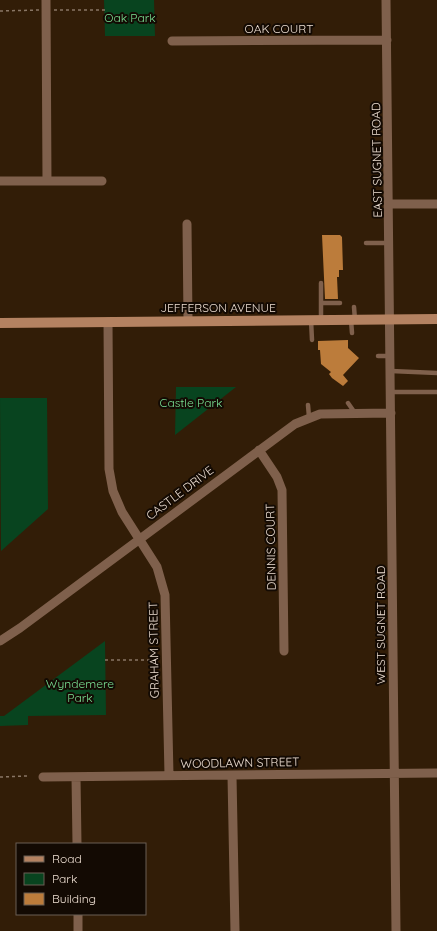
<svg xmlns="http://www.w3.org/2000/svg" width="437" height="931" font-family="Quicksand,sans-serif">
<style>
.green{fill:#08441f}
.building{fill:#bc7c3b}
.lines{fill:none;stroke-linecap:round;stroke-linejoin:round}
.path{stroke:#897665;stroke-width:1.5;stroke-dasharray:3 3;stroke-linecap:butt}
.lane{stroke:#7f604c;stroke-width:4.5}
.street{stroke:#7f604c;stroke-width:9}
.secondary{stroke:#b48261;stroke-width:10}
.labels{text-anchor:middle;stroke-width:4;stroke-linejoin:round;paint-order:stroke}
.park-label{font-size:12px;fill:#7ae094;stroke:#130a03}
.street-label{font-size:12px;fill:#ecddd1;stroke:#130a03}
</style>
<rect width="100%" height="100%" fill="#321d07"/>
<path class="green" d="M104,0H154L155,36H105Z
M176,387H236L175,435Z
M0,398H47L48,509L1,551Z
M105,641L106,715L28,716V725L0,726V716H4Z"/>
<path class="building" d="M322,235H340L342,237L343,270H339V277H337L338,299H325Z
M348,340V348L359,358L343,375L348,381L343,386L332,378L329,374L331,372L321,364L320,350H318V341Z"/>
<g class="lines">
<path class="path" d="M54,10H105
M0,11L39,10
M105,660H158
M0,777L27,776"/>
<path class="lane" d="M366,243H388
M321,283V303
M354,307L355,320
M311,320L312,340
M321,320V303H340
M351,320L352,333
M378,356H390
M391,371L437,373
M391,392H437
M348,403L355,413
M308,405L309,417"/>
<path class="street" d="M46,0L47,181
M386,0L396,931
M172,41L387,40
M0,181H102
M389,204H437
M187,224L188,321
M108,322L109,469L113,491L122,512L157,567L165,595L169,775
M259,450L277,477L282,490L284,651
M0,641L20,628L295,424L320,414L391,413
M232,776L235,931
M43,777L437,773
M76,777L77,844
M78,914V931"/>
<path class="secondary" d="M0,323L437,319"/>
</g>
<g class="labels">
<g class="park-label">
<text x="130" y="22">Oak Park</text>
<text x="191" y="407">Castle Park</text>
<text x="80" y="688">Wyndemere<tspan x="80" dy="14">Park</tspan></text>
</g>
<g class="street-label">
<text x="279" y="33">OAK COURT</text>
<text transform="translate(377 160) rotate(-91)" y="4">EAST SUGNET ROAD</text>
<text x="218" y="312">JEFFERSON AVENUE</text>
<text transform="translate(180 493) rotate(-37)" y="4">CASTLE DRIVE</text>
<text transform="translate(271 547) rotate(-91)" y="4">DENNIS COURT</text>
<text transform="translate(381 625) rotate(-90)" y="4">WEST SUGNET ROAD</text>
<text transform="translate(154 650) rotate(-91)" y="4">GRAHAM STREET</text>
<text transform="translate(240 763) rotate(-1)" y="4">WOODLAWN STREET</text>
</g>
</g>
<rect x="16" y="843" width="130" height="72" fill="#130a03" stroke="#6a5e55"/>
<rect x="24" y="856" width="20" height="6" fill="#b48261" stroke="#6a5e55"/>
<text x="52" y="863" font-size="12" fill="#ecddd1">Road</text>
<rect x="24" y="873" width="20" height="12" fill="#08441f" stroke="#6a5e55"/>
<text x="52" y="883" font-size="12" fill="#ecddd1">Park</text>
<rect x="24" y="893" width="20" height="12" fill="#bc7c3b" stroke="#6a5e55"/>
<text x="52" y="903" font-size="12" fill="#ecddd1">Building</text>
</svg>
